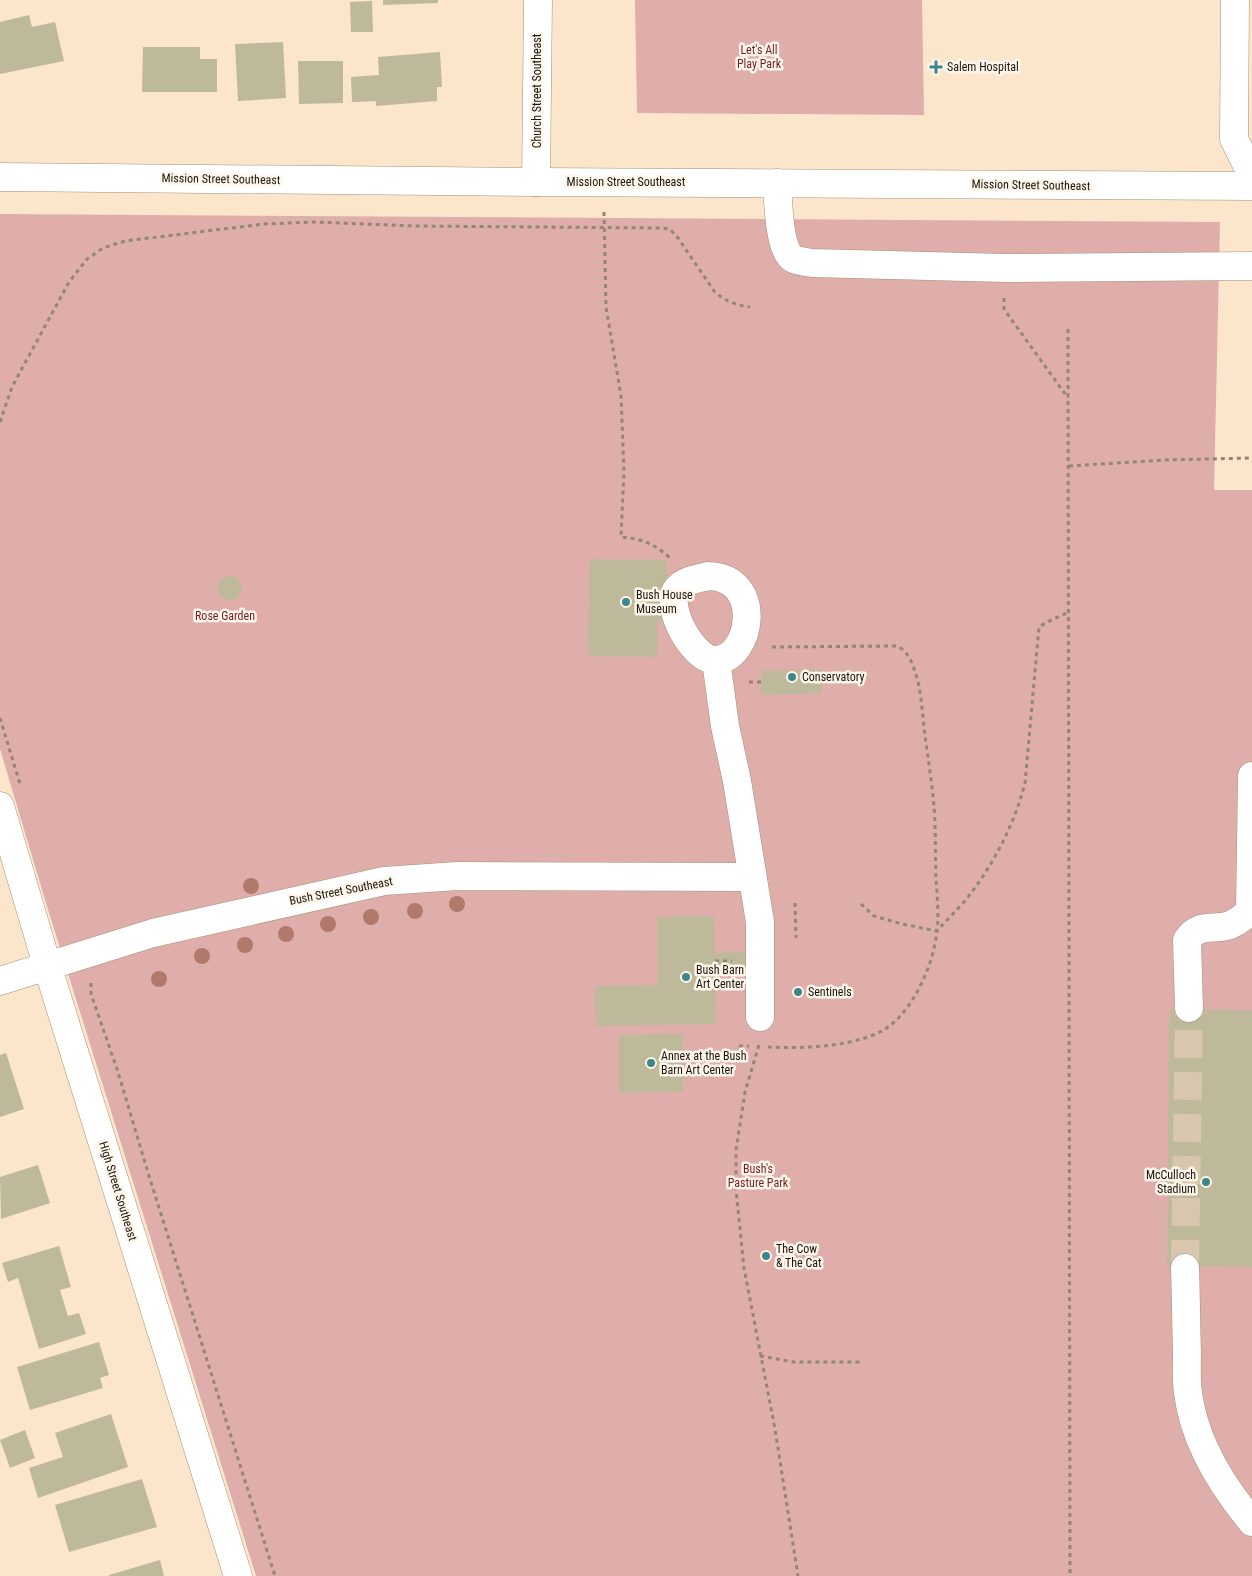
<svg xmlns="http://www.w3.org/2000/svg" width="1252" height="1576" font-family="'Roboto Condensed',sans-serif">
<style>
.green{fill:#dfaeaa}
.building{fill:#bfb99b}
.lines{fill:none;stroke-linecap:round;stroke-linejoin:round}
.minor-tunnel{stroke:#d9c6ae;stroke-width:28;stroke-dasharray:28 14;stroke-linecap:butt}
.minor-casing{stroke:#a39077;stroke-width:29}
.major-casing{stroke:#a39077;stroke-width:29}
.path{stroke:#958673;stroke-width:3;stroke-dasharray:4 4;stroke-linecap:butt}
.minor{stroke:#fff;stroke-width:28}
.major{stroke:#fff;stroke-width:28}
.tree{fill:#b1786c}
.poi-dot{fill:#3d8689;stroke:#fef6eb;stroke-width:2}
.labels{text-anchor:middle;stroke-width:5;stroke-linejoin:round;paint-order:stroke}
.park-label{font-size:12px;fill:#741e1e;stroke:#fef6eb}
.poi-label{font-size:12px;fill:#1b140b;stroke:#fef6eb;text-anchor:start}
.street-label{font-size:12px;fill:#1b140b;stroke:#fef6eb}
</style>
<rect width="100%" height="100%" fill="#fbe6cb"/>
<path class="green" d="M635,0H922L924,115L637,113Z
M0,214L1220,222L1214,490H1252V1576H256L46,903L0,749Z"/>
<path class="building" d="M383,0H438V3L383,5Z
M372,1L373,32H351L350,2Z
M29,15L32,27L55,22L64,61L0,74V22Z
M283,42L286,98L238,101L235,44Z
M143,47H200V59H217V92H142Z
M440,52L442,87H437V101L376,106V101L352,102L351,77L379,75L378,57Z
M298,61H343V103L299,104Z
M590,559L667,560L666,621H657V657L588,656Z
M218 588a12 12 0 1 1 24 0a12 12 0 1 1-24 0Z
M822,670V693L761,695V671Z
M714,916L715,953L745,952V969H715L716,1024L596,1026L595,986L658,985L657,917Z
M1169,1009L1252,1010V1267L1167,1266Z
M683,1034V1092L619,1093V1035Z
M6,1053L24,1109L0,1117V1055Z
M38,1165L50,1203L1,1219L0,1177Z
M59,1246L71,1287L60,1290L68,1316L79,1313L86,1334L39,1349L18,1278L8,1282L2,1263Z
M99,1342L109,1375L100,1378L103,1388L30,1410L17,1367Z
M111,1414L128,1467L38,1498L29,1468L63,1457L55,1433Z
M25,1430L35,1458L10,1468L0,1440Z
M142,1479L157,1527L69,1552L55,1505Z
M160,1560L164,1576H109V1575Z"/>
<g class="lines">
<path class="minor-tunnel" d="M1185,1268L1189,1008"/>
<defs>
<path id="minor" d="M1235,0L1234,139L1252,175
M536,182L538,0
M777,183C778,199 779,244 790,256C795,262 804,261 812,263L1005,268L1252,266
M708,576C766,577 751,662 714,660C692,658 664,606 677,589C684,580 698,579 708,576Z
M716,660L725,726L737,781L760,922V1017
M0,806L47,965L238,1576
M0,981L153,933L384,881L457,876L752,877
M1189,1008L1187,940C1199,922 1213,931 1230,925C1238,922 1244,917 1250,911L1252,776
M1185,1268C1186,1296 1186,1324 1187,1352C1187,1365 1186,1380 1188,1393C1194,1440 1222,1486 1252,1522"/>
<path id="major" d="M0,177L536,182L1252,186"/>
</defs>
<use href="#minor" class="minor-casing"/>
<use href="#major" class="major-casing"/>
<path class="path" d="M604,212L606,307L621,396L624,471L621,537C643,539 653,543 670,558
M1004,298V309L1068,398
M1068,329L1070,1576
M0,422L12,387L69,282L87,259L103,248L125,241L264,224L315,222L414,226L662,228L669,229L676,235L714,291C725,301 735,305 750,307
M1069,466L1163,460L1252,458
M749,682H761
M0,718L20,784
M795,903L796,938
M861,904L874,916L902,924L937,931C948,918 961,907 971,893C996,860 1015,822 1025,783L1039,627L1047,622L1069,612
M715,961H732
M91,983V994L118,1072L149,1176L275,1576
M759,1045L745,1092L736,1150V1190L744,1268L775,1429L798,1576
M739,1046H749
M768,1047C802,1049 865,1047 892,1024C916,1004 934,962 937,931C939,914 937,895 936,878C935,854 936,830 934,806C932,783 928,759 925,735C922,715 922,691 915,672C912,662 907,649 896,646L769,647
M760,1356L794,1362H862"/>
<use href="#minor" class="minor"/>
<use href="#major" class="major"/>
</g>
<g class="tree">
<circle cx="251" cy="886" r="8"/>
<circle cx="457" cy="904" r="8"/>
<circle cx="415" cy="911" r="8"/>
<circle cx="371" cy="917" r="8"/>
<circle cx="328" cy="924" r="8"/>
<circle cx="286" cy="934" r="8"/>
<circle cx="245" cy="945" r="8"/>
<circle cx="202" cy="956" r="8"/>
<circle cx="159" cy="979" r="8"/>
</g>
<g class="poi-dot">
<path d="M933.5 59.5h5v5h5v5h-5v5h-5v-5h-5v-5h5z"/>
<circle cx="626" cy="602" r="5"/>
<circle cx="792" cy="677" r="5"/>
<circle cx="686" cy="977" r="5"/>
<circle cx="798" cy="992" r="5"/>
<circle cx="651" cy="1063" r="5"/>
<circle cx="1206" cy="1182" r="5"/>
<circle cx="766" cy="1256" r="5"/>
</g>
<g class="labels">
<g class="park-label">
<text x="759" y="54">Let's All<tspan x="759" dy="14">Play Park</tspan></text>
<text x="225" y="620">Rose Garden</text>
<text x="758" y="1173">Bush's<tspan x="758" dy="14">Pasture Park</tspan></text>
</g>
<g class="poi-label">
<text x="947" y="71">Salem Hospital</text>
<text x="636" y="599">Bush House<tspan x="636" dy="14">Museum</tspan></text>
<text x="802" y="681">Conservatory</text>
<text x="696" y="974">Bush Barn<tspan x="696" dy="14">Art Center</tspan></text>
<text x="808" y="996">Sentinels</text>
<text x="661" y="1060">Annex at the Bush<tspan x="661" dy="14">Barn Art Center</tspan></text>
<text x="1196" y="1179" text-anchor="end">McCulloch<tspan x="1196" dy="14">Stadium</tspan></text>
<text x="776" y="1253">The Cow<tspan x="776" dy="14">&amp; The Cat</tspan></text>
</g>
<g class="street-label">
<text transform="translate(537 91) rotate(-90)" y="4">Church Street Southeast</text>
<text transform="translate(221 179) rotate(1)" y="4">Mission Street Southeast</text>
<text x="626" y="186">Mission Street Southeast</text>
<text transform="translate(1031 185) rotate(1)" y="4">Mission Street Southeast</text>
<text transform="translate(341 891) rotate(-11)" y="4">Bush Street Southeast</text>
<text transform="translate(118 1191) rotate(73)" y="4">High Street Southeast</text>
</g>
</g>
</svg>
